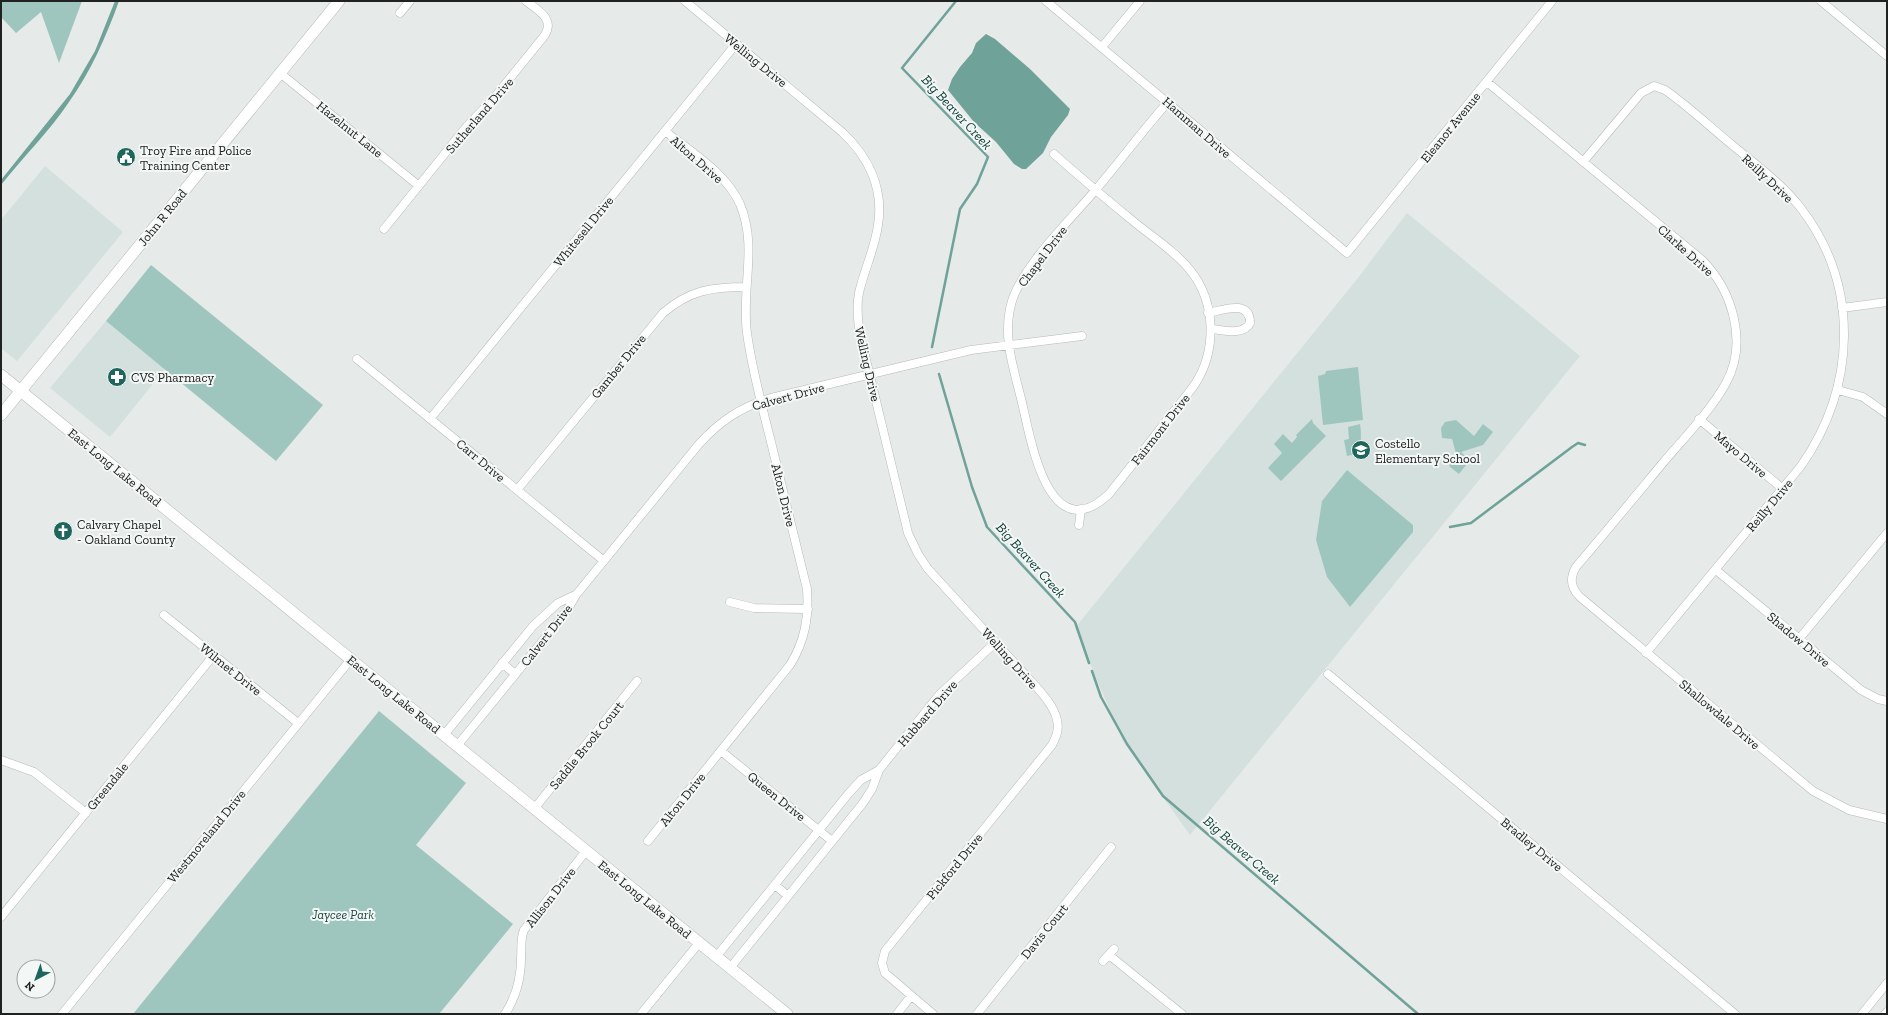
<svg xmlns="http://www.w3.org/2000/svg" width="1888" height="1015" font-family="'Zilla Slab',serif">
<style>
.built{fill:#d3e0dd}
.green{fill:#9fc6be}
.water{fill:#6fa298}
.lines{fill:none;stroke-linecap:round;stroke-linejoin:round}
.stream{stroke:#6fa298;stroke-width:2.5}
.minor-casing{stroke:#b5b9b8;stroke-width:9}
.secondary-casing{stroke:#b5b9b8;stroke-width:12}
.minor{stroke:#fff;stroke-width:8}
.secondary{stroke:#fff;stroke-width:11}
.labels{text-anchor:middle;stroke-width:4;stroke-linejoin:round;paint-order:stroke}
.street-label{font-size:13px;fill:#202121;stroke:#f3f7f6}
.poi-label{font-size:13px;fill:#202121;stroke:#f3f7f6;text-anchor:start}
.park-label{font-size:13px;font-style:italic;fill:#19473f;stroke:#f3f7f6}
.water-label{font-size:14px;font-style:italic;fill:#0a3b34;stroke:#f3f7f6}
</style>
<rect width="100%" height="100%" fill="#e6eae9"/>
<path class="built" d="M45,166L123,232L17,361L1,348V220Z
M1407,213L1580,356L1190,835L1123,741L1075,628L1358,278Z
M106,321L165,369L110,437L50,388Z"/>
<path class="green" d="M1,1H82L59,63L41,12L16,33L1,17Z
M151,265L323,405L276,461L106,321Z
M1358,367L1363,420L1323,425L1318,376L1325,374L1326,371Z
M1312,419L1313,423L1326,436L1281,481L1268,468L1282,453L1274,444L1283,434L1292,443L1297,437L1296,435Z
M1456,420L1474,436L1483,424L1493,432L1483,445L1461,452L1470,460L1459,474L1449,466L1457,457L1452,439L1442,438L1441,428L1445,422Z
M1360,424C1362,435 1360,443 1361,453L1347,456L1344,440L1349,439L1348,427Z
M1347,470L1413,525V532L1350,607L1327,577L1316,540L1322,501Z
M379,711L466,783L416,845L513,924L439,1014H133Z"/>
<path class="water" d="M115,1H119C106,37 91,71 69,102C49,132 23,157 1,185V180L70,94L95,51Z
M986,34L995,39L1030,69L1070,109L1068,115L1051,137L1043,153L1026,169H1022L1014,164L996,142L974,122L948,90L952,79L960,67L972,53L976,43Z"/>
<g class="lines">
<path class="stream" d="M932,347L960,209L977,184L988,157L902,68L956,1
M939,374L972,487L987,527L1075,622L1089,663
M1450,527L1471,523L1572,447L1578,443L1585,445
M1092,671L1101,697L1127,744L1163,796L1418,1014"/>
<defs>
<path id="minor" d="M685,1L842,132C868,156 884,188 878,225C875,248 864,270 859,293C856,308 858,324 861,339L908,533L918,554L928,569L1030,680C1042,693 1062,713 1057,733C1056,737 1054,741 1052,745L885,951L882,963L885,973L933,1014
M1046,1L1347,253L1552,1
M1821,1L1887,56
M400,13L410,1
M1102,47L1140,1
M280,73L419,186
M1487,82L1702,260C1733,291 1748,343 1726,383C1710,412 1683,439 1662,464C1633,499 1605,533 1576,567C1569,579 1571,588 1580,597L1813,791L1849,810L1887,819
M1054,154C1080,177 1106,199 1133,221C1152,237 1175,251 1190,270C1216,302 1217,350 1195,384C1187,396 1176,408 1167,420C1148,445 1129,469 1109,494C1050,549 1032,446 1023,407C1015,371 1001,338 1012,301C1023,266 1069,221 1093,193C1119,163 1142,131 1168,102
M1583,162L1641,93L1654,86L1665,90C1688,106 1709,126 1731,144C1755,164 1780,182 1800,207C1861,286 1856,387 1801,466L1646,653
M384,229L467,126L493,99L545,35C555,18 537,10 526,1
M1842,308L1887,302
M1208,313C1223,310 1250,299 1250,323C1243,336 1224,330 1211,329
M357,359L604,561
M1838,390L1863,397L1887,414
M430,419L736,44
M1699,419L1783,489
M517,490L663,313C690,290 712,287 746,287
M1079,525L1081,509
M1716,570L1861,690L1878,699L1887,701
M730,602L754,608L808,609
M164,615L298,723
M1799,639L1887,533
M502,663L515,674
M1328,674L1735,1014
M444,735L533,626L558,603L575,595
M457,746L566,612L576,595L699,444C720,421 741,407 771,398L971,350L1082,336
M721,751L832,841
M1,760L34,772L86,813
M534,809L637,681
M648,841L790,665C805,641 809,617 807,589C795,540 783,491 771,442C762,406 752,370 747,333C741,288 758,247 740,204C726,173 691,152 665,131
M775,885L788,896
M1,917L213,656
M1109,955L1182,1014
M716,957L849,793L861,780L879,770
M1103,961L1114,949
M730,968L863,803L872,789L879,770L939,695L996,642
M62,1014L351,659
M505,1014C516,997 521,978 521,958C522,948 520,940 524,930L586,851
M641,1014L699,943
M897,1014L911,996
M977,1014L1111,847
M1862,1014L1887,983
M1885,1014L1887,1012"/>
<path id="secondary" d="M1,375L787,1014
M1,415L339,1"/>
</defs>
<use href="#minor" class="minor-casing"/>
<use href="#secondary" class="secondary-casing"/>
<use href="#minor" class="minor"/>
<use href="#secondary" class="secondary"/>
</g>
<defs>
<symbol id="civic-disc" viewBox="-11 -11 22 22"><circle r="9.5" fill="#1e665b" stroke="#f3f7f6"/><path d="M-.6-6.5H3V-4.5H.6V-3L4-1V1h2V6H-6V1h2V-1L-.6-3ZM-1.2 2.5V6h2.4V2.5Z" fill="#fff"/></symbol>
<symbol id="pharmacy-disc" viewBox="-11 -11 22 22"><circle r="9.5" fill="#1e665b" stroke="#f3f7f6"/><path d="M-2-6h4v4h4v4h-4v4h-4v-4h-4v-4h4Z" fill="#fff"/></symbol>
<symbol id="school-disc" viewBox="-11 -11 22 22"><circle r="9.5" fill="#1e665b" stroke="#f3f7f6"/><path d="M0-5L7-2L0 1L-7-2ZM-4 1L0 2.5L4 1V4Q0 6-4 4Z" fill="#fff"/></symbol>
<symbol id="church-disc" viewBox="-11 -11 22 22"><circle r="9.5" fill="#1e665b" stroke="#f3f7f6"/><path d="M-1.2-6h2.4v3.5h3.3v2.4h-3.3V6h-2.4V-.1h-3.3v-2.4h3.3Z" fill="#fff"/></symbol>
</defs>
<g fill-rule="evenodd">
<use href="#civic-disc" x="115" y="146" width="22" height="22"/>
<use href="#pharmacy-disc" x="106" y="366" width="22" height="22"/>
<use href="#school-disc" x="1350" y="439" width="22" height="22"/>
<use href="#church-disc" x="52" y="520" width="22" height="22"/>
</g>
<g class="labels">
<g class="street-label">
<text transform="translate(756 60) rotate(39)" y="5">Welling Drive</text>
<text transform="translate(479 115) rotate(-49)" y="5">Sutherland Drive</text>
<text transform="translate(1197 127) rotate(41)" y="5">Hamman Drive</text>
<text transform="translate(1450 127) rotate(-51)" y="5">Eleanor Avenue</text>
<text transform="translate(350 129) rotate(39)" y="5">Hazelnut Lane</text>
<text transform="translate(697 159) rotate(41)" y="5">Alton Drive</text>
<text transform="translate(1768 178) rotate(43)" y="5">Reilly Drive</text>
<text transform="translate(162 217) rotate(-51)" y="5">John R Road</text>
<text transform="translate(583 231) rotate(-51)" y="5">Whitesell Drive</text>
<text transform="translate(1686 250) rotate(42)" y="5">Clarke Drive</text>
<text transform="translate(1042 256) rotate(-53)" y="5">Chapel Drive</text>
<text transform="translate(868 364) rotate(77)" y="5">Welling Drive</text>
<text transform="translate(618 366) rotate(-51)" y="5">Gamber Drive</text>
<text transform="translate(788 396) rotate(-15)" y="5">Calvert Drive</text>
<text transform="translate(1160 429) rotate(-52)" y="5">Fairmont Drive</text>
<text transform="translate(1741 454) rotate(40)" y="5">Mayo Drive</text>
<text transform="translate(481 460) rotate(40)" y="5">Carr Drive</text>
<text transform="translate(115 467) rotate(39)" y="5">East Long Lake Road</text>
<text transform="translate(784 495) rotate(76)" y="5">Alton Drive</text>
<text transform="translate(1769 505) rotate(-50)" y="5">Reilly Drive</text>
<text transform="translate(546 635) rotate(-52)" y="5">Calvert Drive</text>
<text transform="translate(1799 639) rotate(40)" y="5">Shadow Drive</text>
<text transform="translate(1010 658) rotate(48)" y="5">Welling Drive</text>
<text transform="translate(231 669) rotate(39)" y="5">Wilmet Drive</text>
<text transform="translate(394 694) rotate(39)" y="5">East Long Lake Road</text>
<text transform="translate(927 713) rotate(-49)" y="5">Hubbard Drive</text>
<text transform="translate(1720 714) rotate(40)" y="5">Shallowdale Drive</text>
<text transform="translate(586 745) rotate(-51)" y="5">Saddle Brook Court</text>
<text transform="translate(107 786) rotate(-51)" y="5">Greendale</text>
<text transform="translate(777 796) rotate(39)" y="5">Queen Drive</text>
<text transform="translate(682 799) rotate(-51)" y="5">Alton Drive</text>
<text transform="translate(206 836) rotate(-51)" y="5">Westmoreland Drive</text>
<text transform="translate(1532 844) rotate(40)" y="5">Bradley Drive</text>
<text transform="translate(954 866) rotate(-51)" y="5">Pickford Drive</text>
<text transform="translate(550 897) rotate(-52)" y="5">Allison Drive</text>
<text transform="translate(645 899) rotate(39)" y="5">East Long Lake Road</text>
<text transform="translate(1044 931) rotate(-51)" y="5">Davis Court</text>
</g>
<g class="poi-label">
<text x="140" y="155">Troy Fire and Police<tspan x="140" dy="15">Training Center</tspan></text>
<text x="131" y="382">CVS Pharmacy</text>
<text x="1375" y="448">Costello<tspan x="1375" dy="15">Elementary School</tspan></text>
<text x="77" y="529">Calvary Chapel<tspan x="77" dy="15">- Oakland County</tspan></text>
</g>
<g class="park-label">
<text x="343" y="919">Jaycee Park</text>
</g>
<g class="water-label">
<text transform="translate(957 112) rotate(47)" y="5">Big Beaver Creek</text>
<text transform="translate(1031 560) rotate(48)" y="5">Big Beaver Creek</text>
<text transform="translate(1242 850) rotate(41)" y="5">Big Beaver Creek</text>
</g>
</g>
<rect width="1888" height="1015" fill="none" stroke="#202121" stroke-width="4"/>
<g transform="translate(36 979) rotate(221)"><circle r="19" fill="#f3f7f6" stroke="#9fa1a1"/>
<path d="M0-3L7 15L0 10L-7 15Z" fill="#1e665b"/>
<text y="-6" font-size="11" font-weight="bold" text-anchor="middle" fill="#202121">N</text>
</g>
</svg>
